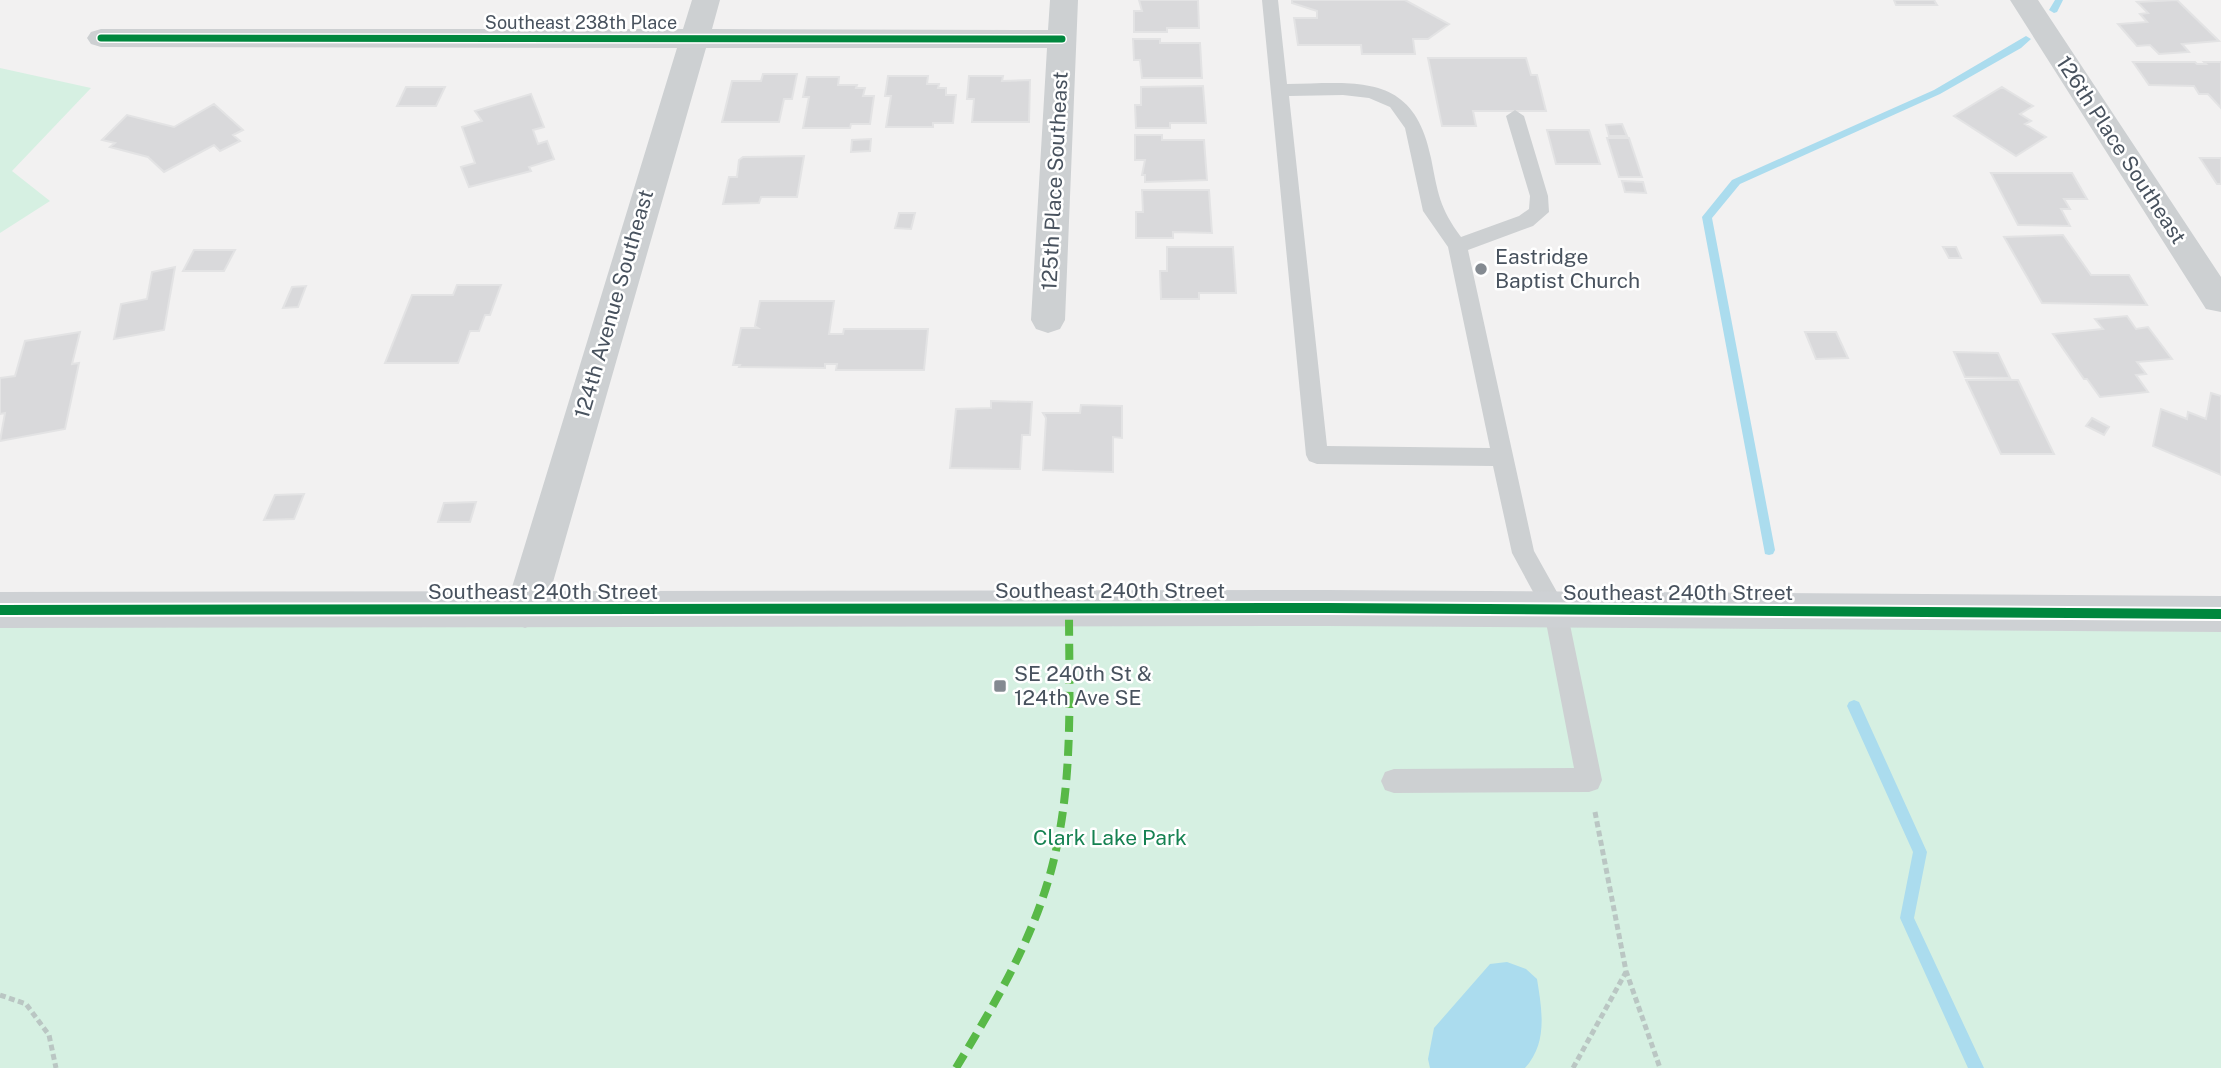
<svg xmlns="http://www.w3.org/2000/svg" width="2221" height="1068" font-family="'Public Sans',sans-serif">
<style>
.green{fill:#d6f0e2}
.water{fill:#abdcee}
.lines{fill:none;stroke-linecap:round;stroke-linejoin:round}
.stream{fill:#abdcee;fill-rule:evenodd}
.building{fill:#d9d9db;stroke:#e3e3e4;stroke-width:2}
.path{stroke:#bac6c3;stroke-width:5;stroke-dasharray:6 3.5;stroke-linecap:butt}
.service{fill:#cdd0d2;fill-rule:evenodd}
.minor{fill:#cdd0d2;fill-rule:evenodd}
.secondary{fill:#ced1d4;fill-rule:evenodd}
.quiet{stroke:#58b947;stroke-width:8;stroke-dasharray:16 8;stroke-linecap:butt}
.cycleway-far1-casing{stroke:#fff;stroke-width:10}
.cycleway-casing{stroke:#fff;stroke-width:14}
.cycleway-far1{stroke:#00873e;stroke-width:7}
.cycleway{stroke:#00873e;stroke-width:10}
.poi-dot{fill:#848a91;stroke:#fff;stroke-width:2.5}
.labels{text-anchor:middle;stroke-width:5;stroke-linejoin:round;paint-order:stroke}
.far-street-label{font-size:18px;fill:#48525e;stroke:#fff}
.street-label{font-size:21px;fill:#48525e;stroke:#fff}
.poi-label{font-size:21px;fill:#48525e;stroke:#fff;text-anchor:start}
.park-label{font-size:21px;fill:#168252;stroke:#fff}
</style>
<rect width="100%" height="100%" fill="#f2f1f1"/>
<path class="green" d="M0,68L91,88L12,171L50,201L0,233Z
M0,610L2221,614V1068H0Z"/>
<path class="water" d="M1507,962L1526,969L1537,979C1542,1010 1548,1043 1525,1068H1430L1428,1059L1434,1028L1490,964Z"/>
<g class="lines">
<path class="stream" d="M2055,0H2063L2057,12L2054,13L2049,10Z
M2026,36L2031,39L2021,48L1940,94L1740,184L1712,218L1775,550L1773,554L1769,555L1765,554L1702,217L1732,180L1934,90Z
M1854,700L1859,702L1927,852L1914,918L1984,1068H1968L1900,918L1913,852L1847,706L1849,702Z"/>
</g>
<path class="building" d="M1139,0H1198L1199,28H1167V32H1134V11H1142Z
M1292,0H1405L1449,24L1428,39H1413L1415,54H1362L1361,45H1298L1294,18H1317V11L1292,3Z
M1894,0H1934L1937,5H1896Z
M2177,0L2219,41L2182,44L2189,52L2159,54L2150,45L2137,46L2118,24L2147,22L2140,14L2148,13L2137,2Z
M1133,39H1160V43H1200L1202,78H1142L1140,60H1134Z
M1428,58H1526L1531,75H1537L1546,111H1473L1476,126H1442Z
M2133,62H2195L2197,64H2206L2204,62H2221V108L2208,94H2199L2194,86L2149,85Z
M763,74H797L792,99H784L779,122H722L732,81H761Z
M888,76H928L927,84H939L938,88H946V95H956L953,123H933V127H886L891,96H885Z
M969,76H1003L1002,81L1030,80L1029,122H972L974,99H967Z
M807,77H839L838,85H857L856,88H865L863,96H874L870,124H851L850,128H803L809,97H803Z
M1203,86L1206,123H1170V128H1136L1135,105H1141V87Z
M406,87H445L436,106H397Z
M2002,87L2033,106L2020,114L2031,121L2025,124L2046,137L2016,156L1954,116Z
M531,94L544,127L533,130L538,144L547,141L554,159L529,167L531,171L469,187L461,167L475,163L462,127L482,121L475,111Z
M214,104L243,130L233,135L240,141L220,151L214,145L164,172L148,157L110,147L115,143L102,140L127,115L174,127Z
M1622,124L1627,136H1609L1606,125Z
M1547,130H1589L1600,164H1556Z
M1135,135H1162V140H1204L1207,180L1145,182V175H1142L1145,160H1135Z
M1607,138H1629L1642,177H1619Z
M871,139L870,151L851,152L852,140Z
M804,156L797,197H761L759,203L723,204L729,177H737L739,160L743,157Z
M2200,158H2221V184H2217Z
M1991,173H2072L2087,199H2064L2070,209H2061L2070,226L2018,225Z
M1622,181L1643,182L1646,193L1625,192Z
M1142,190H1209L1212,233L1173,232V238H1136V212H1143Z
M899,213H915L911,229L895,228Z
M2063,235L2091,275H2129L2147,305L2042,303L2004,237Z
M1167,247H1233L1236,293H1199V299H1161L1160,271H1167Z
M1943,247H1956L1961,258H1949Z
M194,250H235L224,271H183Z
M175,267L164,330L114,339L121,304L147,299L152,272Z
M457,285H501L490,315H485L479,331H470L458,363H385L412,295H453Z
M306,286L298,307L283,308L292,287Z
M760,301H834L829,334H843L844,329H928L924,370H836L837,364H825V368L739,367L740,365H733L741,328H758L755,326Z
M2127,316L2136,329L2148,327L2172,359L2137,362L2146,374L2136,375L2148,392L2100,397L2087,379H2084L2053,334L2103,329L2095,319Z
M80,332L72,364L79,363L65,429L0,441L5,413L0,414V378L15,376L25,341Z
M1805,332H1836L1848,358L1816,359Z
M1954,352L1998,353L2010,378L1965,377Z
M1966,380H2018L2054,454H2001Z
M2211,393L2221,396V475L2153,446L2161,409L2187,419L2188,412L2206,419Z
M991,401L1032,402L1030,435H1022L1020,469L950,468L956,409L991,408Z
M1081,405L1122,406V438L1113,437V472L1043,470L1046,418L1043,413H1080Z
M2092,418L2109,427L2104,435L2086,426Z
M304,494L294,519L264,520L275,495Z
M476,502L470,522H438L444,503Z"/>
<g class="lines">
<path class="path" d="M1595,812L1626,971L1660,1068
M0,995L26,1004L49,1035L56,1068
M1573,1068L1626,972"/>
<path class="service" d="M1262,0H1278L1287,84C1358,83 1414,72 1431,158C1438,193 1439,207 1461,237L1519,216L1529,209L1530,196L1506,116L1515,110L1524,116L1548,196L1549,212L1533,226L1468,250L1534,551L1567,610L1602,780L1598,789L1589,792L1394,793L1385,790L1381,781L1385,772L1394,769L1574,768L1544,612L1512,553L1493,466L1317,464L1309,461L1306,455ZM1343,95L1369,98L1390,107L1405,128L1423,211L1448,247L1490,448L1327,446L1289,96Z"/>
<path class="minor" d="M692,0H720L712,29L1048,30L1050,0H1078L1065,320L1060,329L1048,333L1036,329L1031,320L1047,48H706L545,610L539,622L525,628L511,622L505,610L677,48L101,47L91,44L87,38L91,32L101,29H683Z
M2010,0H2038L2221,277V312L2206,309Z"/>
<path class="secondary" d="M1328,590L2221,596V632L1328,626L0,628V592Z"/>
<path class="quiet" d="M956,1068C994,1005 1033,940 1052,867C1074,783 1069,694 1069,608"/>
<defs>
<path id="cycleway-far1" d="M101,38L1062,39"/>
<path id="cycleway" d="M0,610L1328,608L2221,614"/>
</defs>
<use href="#cycleway-far1" class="cycleway-far1-casing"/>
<use href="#cycleway" class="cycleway-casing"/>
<use href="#cycleway-far1" class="cycleway-far1"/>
<use href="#cycleway" class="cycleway"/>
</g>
<g class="poi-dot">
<circle cx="1481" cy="269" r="7"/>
<rect x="993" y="679" width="14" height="14" rx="3.5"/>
</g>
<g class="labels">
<g class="far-street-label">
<text x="581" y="29">Southeast 238th Place</text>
</g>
<g class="street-label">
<text transform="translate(2121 150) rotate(57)" y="7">126th Place Southeast</text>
<text transform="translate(1055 181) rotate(-87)" y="7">125th Place Southeast</text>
<text transform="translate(614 304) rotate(-74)" y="7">124th Avenue Southeast</text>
<text x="1110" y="598">Southeast 240th Street</text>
<text x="543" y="599">Southeast 240th Street</text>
<text x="1678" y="600">Southeast 240th Street</text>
</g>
<g class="poi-label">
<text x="1495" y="264">Eastridge<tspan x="1495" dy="24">Baptist Church</tspan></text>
<text x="1014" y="681">SE 240th St &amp;<tspan x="1014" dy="24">124th Ave SE</tspan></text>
</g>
<g class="park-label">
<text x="1110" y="845">Clark Lake Park</text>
</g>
</g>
</svg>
